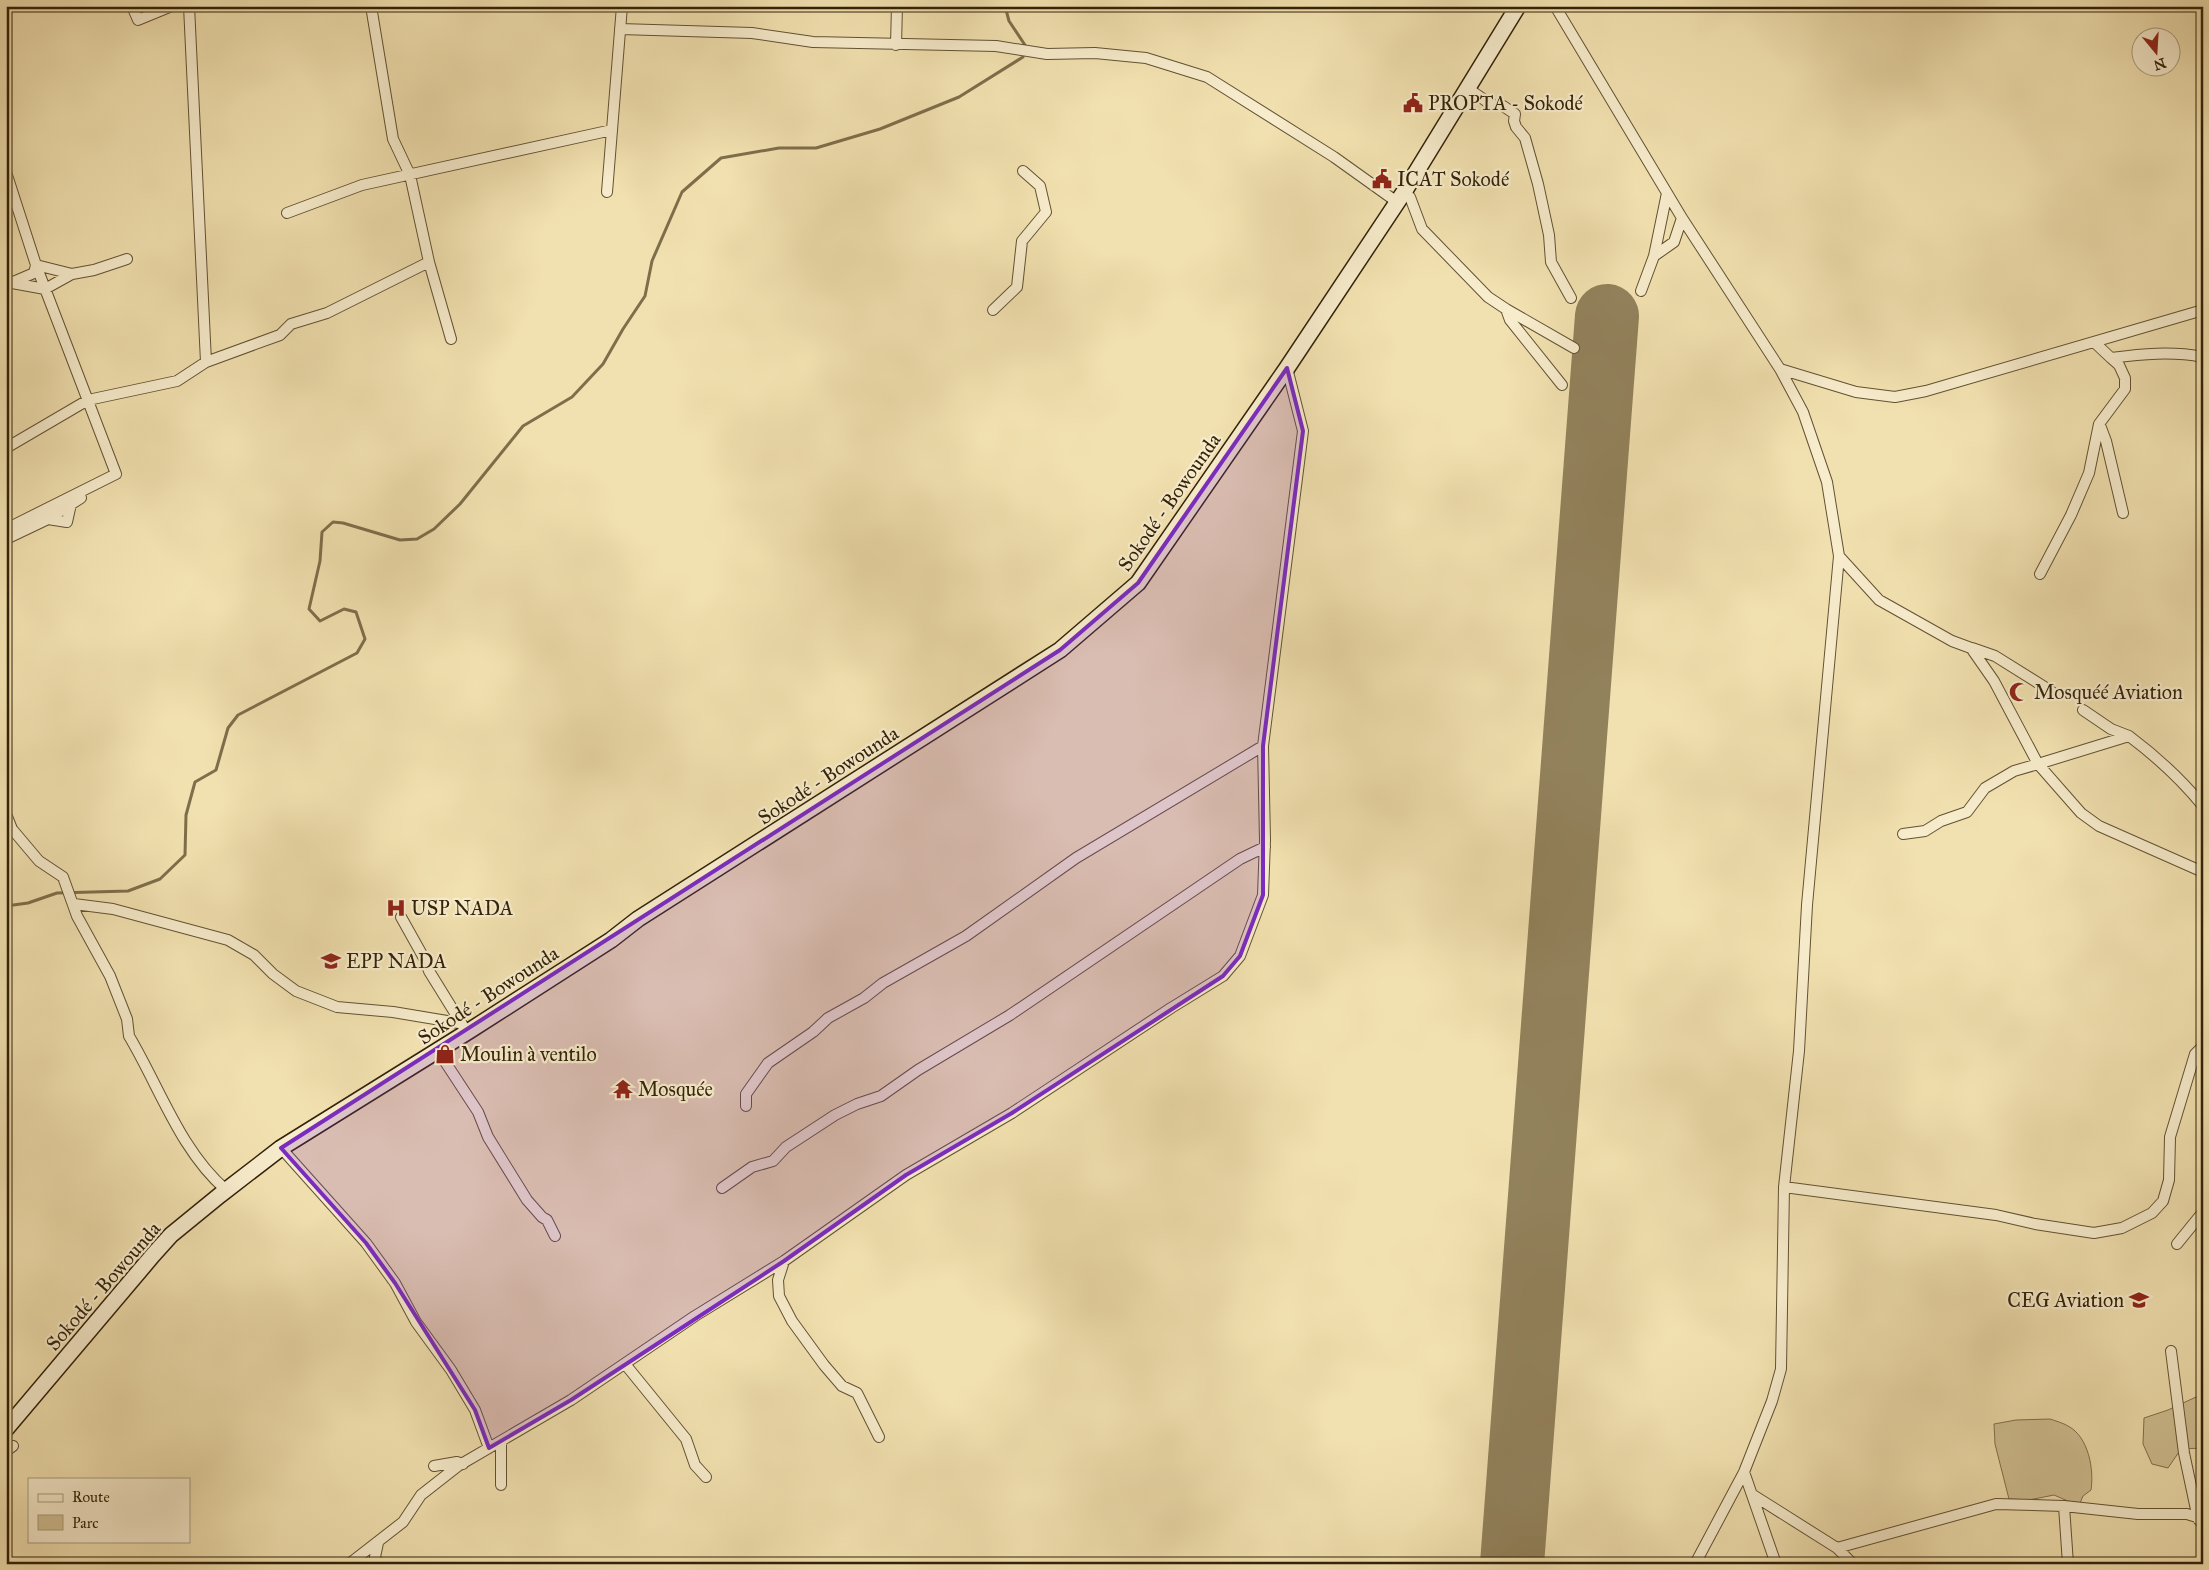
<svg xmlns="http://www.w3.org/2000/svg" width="2209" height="1570" font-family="'IM FELL Great Primer',serif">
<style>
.green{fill:#d1c194;stroke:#82724e}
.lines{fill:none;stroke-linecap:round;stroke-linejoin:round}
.stream{stroke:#7e6e4b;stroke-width:3}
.runway{stroke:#92825c;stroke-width:64}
.street-casing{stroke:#625233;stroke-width:12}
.secondary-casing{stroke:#322209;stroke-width:18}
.street{stroke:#f7eccc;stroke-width:10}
.secondary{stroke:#f7eccc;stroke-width:15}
.marked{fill:#7b2cbf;fill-opacity:0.2;stroke:#7b2cbf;stroke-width:4;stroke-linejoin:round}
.labels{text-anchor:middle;stroke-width:4.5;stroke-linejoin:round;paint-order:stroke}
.poi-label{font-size:20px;fill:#322209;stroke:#f7eccc;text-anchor:start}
.street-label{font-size:20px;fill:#322209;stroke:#f7eccc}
</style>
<rect width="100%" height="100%" fill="#f2e1b0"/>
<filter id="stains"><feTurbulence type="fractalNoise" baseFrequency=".004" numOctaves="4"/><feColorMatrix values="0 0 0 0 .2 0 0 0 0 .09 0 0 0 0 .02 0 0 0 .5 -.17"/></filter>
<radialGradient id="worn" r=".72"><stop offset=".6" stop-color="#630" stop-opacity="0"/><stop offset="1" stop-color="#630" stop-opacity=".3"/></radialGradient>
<path class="green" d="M2196,1397L2203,1401V1448L2181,1449L2168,1468L2152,1464L2143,1444L2144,1418L2168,1410Z
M2050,1419C2056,1421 2063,1423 2068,1426C2089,1437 2094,1470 2091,1490L2083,1496L2080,1503L2077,1505L2054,1495L2029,1500L2009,1499L1995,1444L1994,1424L2016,1420Z"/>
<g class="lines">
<path class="stream" d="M1005,6L1009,21L1025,45
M6,906L28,903L57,893L128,891L160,879L185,855L186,815L195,782L216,770L228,728L238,715L357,653L365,639L356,612L344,609L320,621L309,609L320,561L322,532L333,522L343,523L400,540L417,539L434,529L460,504L523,426L572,397L603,364L623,329L645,296L652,261L682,192L721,158L779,148H816L880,129L959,97L1023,57"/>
<path class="runway" d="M1512,1564L1607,316"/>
<defs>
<path id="street" d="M132,6L138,20L172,6
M189,6L206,362
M1555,6L1682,218L1780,369L1803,412L1827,482L1839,556L1807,905L1799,1051L1784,1187L1781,1369L1772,1401L1744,1472L1695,1564
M620,29L752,33L813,42L996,46L1047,54L1095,53L1146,58L1207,77L1334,157L1397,202
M896,45L897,6
M1467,88L1492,105L1503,106L1515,114L1514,121L1516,127L1525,138L1538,184L1549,235L1551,262L1571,298
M6,172L36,265L116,474L6,529
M607,192L622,6
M1404,192L1410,197L1422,229L1488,297L1506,309L1510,320L1562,385
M287,213L362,185L612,130
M1654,256L1674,242L1682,218
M429,262L451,339
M12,283L45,289L72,274
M6,285L34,273L36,265L72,274L94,270L127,259
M1641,291L1654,256L1667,193
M1506,309L1574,348
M993,310L1017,287L1022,241L1046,212L1040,186L1023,171
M2094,342L2111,358C2142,354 2171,351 2203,357
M1780,369L1856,392L1895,397L1926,391L2203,310
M2100,425L2106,441L2123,513
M6,448L88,400L177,381L206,362L280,335L291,324L327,313L429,262L410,175L393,139L371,6
M48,519L67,522L71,504
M6,539L48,519L81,498
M1839,556L1879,600L1952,641L1971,648L1994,681L2038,764L2129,736C2157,757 2181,779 2203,806
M2040,574L2071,515L2089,473L2099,424L2125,389V378L2119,365L2111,358
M1972,648L1995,656L2051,691
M2083,710L2111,729L2129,736
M6,814L12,829L39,861L63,877L77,916L110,976L127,1019L129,1036C160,1088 180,1150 226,1190
M1903,834L1925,831L1941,821L1967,812L1985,788L2014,771L2038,764L2081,813L2099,826L2203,872
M74,904L113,909L228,940L254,955L273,974L296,991L337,1007L393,1012L459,1023
M401,917L425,960L429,971L463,1026
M438,1051L478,1112L488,1137L527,1200L542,1217L547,1220L555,1236
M746,1106V1094L768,1063L813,1032L828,1018L864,998L883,983L966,936L1076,858L1263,746
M281,1148L366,1243L395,1283L416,1322L451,1370L475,1410L489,1448
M1784,1187L1996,1215L2035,1224L2094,1233L2122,1228L2152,1213L2163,1201L2169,1180L2170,1137L2195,1054L2203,1046
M722,1188L752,1167L773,1161L786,1147L835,1115L857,1104L881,1096L918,1070L1010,1015L1240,859L1265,847
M2177,1244L2203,1212
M784,1261L778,1280L779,1296L792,1321L824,1365L842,1386L857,1393L879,1437
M2171,1351L2184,1453L2198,1519L2201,1522
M625,1364L686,1439L695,1465L706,1477
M6,1451L13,1446
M434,1466L457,1462L463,1464
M1744,1472L1776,1564
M501,1485V1441
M1753,1495L1837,1548L1853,1564
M2064,1506L2068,1564
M1837,1548L1996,1504L2064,1506L2138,1514H2187L2203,1519
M349,1564L403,1522L421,1495L458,1466L571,1400L695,1316L784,1261L906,1175L1012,1113L1171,1008L1223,976L1240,956L1263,895L1265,840L1263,746L1303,431L1287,368
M378,1564L375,1557L378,1543"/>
<path id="secondary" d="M6,1429L153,1255L171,1235L220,1195L281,1148L469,1031L611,940L638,919L1060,650L1138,583L1287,368L1404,192L1518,6"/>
</defs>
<use href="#street" class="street-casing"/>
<use href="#secondary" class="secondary-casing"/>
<use href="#street" class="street"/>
<use href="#secondary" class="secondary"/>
</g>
<path class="marked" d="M1287,368L1303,431L1263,746V895L1240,956L1223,976L1012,1113L906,1175L784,1261L571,1400L489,1448L475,1410L395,1283L366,1243L281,1148L1060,650L1138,583Z"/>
<defs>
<symbol id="civic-bare" viewBox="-9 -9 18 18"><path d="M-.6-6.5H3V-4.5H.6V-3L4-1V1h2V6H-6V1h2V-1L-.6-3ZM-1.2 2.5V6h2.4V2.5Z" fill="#8f2418" stroke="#f7eccc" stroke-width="2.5" paint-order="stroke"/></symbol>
<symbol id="mosque-bare" viewBox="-9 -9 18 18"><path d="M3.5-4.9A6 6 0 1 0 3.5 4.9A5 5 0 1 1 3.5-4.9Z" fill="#8f2418" stroke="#f7eccc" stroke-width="2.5" paint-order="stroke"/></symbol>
<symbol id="hospital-bare" viewBox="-9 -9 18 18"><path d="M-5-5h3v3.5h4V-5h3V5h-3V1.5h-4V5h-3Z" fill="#8f2418" stroke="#f7eccc" stroke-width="2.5" paint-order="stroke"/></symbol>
<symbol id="school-bare" viewBox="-9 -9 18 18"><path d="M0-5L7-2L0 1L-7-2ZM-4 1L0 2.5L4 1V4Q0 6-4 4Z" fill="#8f2418" stroke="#f7eccc" stroke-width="2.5" paint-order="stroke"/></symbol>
<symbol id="shop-bare" viewBox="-9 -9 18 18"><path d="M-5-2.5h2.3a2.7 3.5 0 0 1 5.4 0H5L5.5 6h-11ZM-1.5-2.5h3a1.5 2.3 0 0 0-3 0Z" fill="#8f2418" stroke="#f7eccc" stroke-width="2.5" paint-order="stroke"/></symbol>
<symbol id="temple-bare" viewBox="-9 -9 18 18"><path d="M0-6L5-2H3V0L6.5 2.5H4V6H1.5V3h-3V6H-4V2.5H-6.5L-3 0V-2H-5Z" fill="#8f2418" stroke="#f7eccc" stroke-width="2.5" paint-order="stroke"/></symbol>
</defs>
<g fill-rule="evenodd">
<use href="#civic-bare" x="1399" y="89" width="28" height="28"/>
<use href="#civic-bare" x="1368" y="165" width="28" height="28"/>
<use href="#mosque-bare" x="2005" y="678" width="28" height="28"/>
<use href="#hospital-bare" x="382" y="894" width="28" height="28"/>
<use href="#school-bare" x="317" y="947" width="28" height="28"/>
<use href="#shop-bare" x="431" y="1040" width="28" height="28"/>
<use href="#temple-bare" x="609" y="1075" width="28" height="28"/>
<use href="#school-bare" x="2125" y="1286" width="28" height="28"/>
</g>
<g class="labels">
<g class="poi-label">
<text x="1428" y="110">PROPTA - Sokodé</text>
<text x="1397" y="186">ICAT Sokodé</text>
<text x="2034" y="699">Mosquéé Aviation</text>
<text x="411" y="915">USP NADA</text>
<text x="346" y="968">EPP NADA</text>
<text x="460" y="1061">Moulin à ventilo</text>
<text x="638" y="1096">Mosquée</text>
<text x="2124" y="1307" text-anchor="end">CEG Aviation</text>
</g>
<g class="street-label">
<text transform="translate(1169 502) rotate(-55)" y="7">Sokodé - Bowounda</text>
<text transform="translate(828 775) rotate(-33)" y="7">Sokodé - Bowounda</text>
<text transform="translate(488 995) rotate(-33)" y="7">Sokodé - Bowounda</text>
<text transform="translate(103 1286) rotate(-49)" y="7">Sokodé - Bowounda</text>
</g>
</g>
<rect width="2209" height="1570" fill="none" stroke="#f2e1b0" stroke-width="25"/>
<rect x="8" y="8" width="2194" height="1555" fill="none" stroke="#322209" stroke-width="2.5"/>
<rect x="12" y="12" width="2184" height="1545" fill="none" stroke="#322209"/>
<rect x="28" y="1478" width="162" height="65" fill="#f7eccc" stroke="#a89b7e"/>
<rect x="38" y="1494" width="25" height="8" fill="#f7eccc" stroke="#a89b7e"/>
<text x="72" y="1502" font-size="15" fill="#322209">Route</text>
<rect x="38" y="1515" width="25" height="15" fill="#d1c194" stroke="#a89b7e"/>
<text x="72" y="1528" font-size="15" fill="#322209">Parc</text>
<g transform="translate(2156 52) rotate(162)"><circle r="24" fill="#f7eccc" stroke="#a89b7e"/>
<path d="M0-4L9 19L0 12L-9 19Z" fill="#8f2418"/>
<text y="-8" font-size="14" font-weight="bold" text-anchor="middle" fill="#322209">N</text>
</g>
<rect width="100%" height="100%" filter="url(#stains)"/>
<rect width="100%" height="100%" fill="url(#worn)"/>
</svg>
